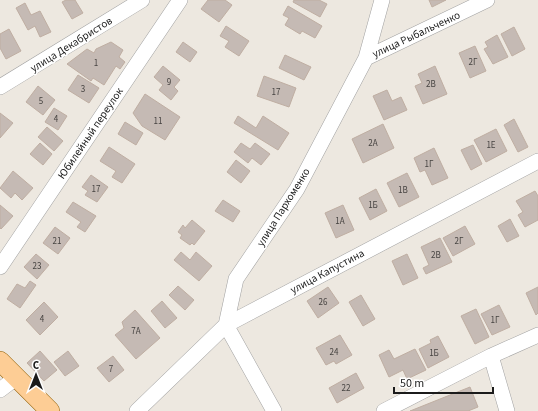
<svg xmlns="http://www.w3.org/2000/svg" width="538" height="411" font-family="'Source Sans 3',sans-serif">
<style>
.building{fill:#c5bab4;stroke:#bfaea2}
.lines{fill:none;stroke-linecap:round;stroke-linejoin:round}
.minor-casing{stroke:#a2a2a2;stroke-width:16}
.major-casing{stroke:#925e00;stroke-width:20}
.minor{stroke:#fff;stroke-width:15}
.major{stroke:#fdcd95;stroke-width:19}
.labels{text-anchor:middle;stroke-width:3;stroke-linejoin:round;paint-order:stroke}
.number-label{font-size:9px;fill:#464341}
.street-label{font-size:11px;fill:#1b1b1b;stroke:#fff}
</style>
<rect width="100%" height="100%" fill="#ede8e0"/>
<path class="building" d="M66,0H75L83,13L72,19L62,2Z
M208,0H225L232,5L219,22L201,9Z
M294,0H319L327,4L320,17L293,2Z
M429,0H446L432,7Z
M25,3L31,15L40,11L51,32L40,37L35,26L28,30L16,8Z
M288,6L322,26L315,38L302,31L300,34L285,25L289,18L283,15Z
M226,26L249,41L239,56L225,47L229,41L220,36Z
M514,27L525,49L512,56L501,34Z
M9,29L21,51L6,59L0,48V34Z
M497,35L508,57L493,64L484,49L488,47L485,42Z
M111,42L123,50L119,57L125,62L120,69L116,66L104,85L93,78L91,81L67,64L87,49L94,53L96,49Z
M183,42L197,52L190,62L176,52Z
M475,46L486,71L470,78L459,53Z
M285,55L311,67L304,80L279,68Z
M163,66L180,80L174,87L178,91L171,100L159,90L163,85L154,77Z
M435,66L447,94L423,104L415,86L422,83L418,74Z
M78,75L99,88L89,103L68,90Z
M264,76L296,88L289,107L257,96Z
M38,86L55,100L43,115L26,102Z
M387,90L392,101L401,97L407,110L384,120L373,96Z
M145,94L180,117L165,140L142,126L133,113Z
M54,108L67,116L58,130L45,122Z
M0,113L13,123L0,138Z
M238,116L256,128L263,116L289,133L278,150L234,123Z
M514,119L528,147L518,152L504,125Z
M125,122L143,133L136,145L118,134Z
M383,124L394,148L363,163L352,139Z
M47,127L63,141L54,151L38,137Z
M496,129L507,151L486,162L474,140Z
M40,143L52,154L43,165L30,154Z
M241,143L250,149L255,143L270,154L261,165L252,158L248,163L234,152Z
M473,145L482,164L471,170L461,150Z
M109,147L135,164L122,183L112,177L116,171L100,161Z
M434,148L448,178L432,185L425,170L420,172L414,158Z
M236,160L250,171L241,183L227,172Z
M13,171L33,188L22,200L15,193L11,198L0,188Z
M407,173L419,197L399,207L387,183Z
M91,175L108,187L97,202L85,195L88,191L82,187Z
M376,189L387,211L370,220L359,198Z
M535,191L538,196V220L525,227L518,215L523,212L516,201Z
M223,200L240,211L233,222L215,211Z
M73,202L96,216L85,232L77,227L81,222L66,212Z
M0,205L13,216L1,229L0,228Z
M343,205L354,230L336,238L325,213Z
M510,219L519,236L507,242L498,226Z
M192,220L205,231L194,245L192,243L190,245L180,238L182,235L178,232L183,225L185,228Z
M465,226L475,244L453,256L443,238Z
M55,227L70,238L58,254L43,243Z
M440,238L452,262L426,274L423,268L429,265L421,247Z
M181,252L190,260L196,252L212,266L199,281L174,260Z
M36,254L49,265L37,279L24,267Z
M407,254L418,278L403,285L392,261Z
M30,281L36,285L20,308L7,299L17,284L25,288Z
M178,286L194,300L185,310L169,295Z
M328,287L339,303L318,318L307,301Z
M538,287V313L536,315L526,293Z
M361,295L375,319L363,326L349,302Z
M162,301L177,318L165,328L151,311Z
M44,302L58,317L40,335L26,320Z
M499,305L510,327L492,335L481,314Z
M476,309L489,337L475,344L461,316Z
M135,310L160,338L136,359L115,335L124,328L122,322Z
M340,335L352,355L336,364L334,361L326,365L316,348Z
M438,336L449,357L428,368L419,349L431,343L430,340Z
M415,349L426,370L407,379L403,370L389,377L379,355L389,350L394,359Z
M40,351L57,370L44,381L27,363Z
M68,351L79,366L65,376L54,362Z
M113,356L124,370L109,382L97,368Z
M356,373L364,388L337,403L329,388Z
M470,387L478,407L468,411H410Z"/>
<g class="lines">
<defs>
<path id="minor" d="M366,58L487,0
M0,87L142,0
M0,267L180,0
M491,356L507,411
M0,390L17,377
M137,411L226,325L538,161
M274,411L226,325L236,279L297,189L366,58L382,0
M384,411L491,356L538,335"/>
<path id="major" d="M0,361L50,411"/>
</defs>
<use href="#minor" class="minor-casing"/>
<use href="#major" class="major-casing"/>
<use href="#minor" class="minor"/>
<use href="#major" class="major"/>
</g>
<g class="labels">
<g class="number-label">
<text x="473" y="65">2Г</text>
<text x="96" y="66">1</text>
<text x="169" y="85">9</text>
<text x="431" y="87">2В</text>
<text x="83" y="92">3</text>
<text x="276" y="95">17</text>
<text x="41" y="104">5</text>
<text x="56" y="122">4</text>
<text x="158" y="124">11</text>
<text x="373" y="146">2А</text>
<text x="491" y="148">1Е</text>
<text x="429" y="167">1Г</text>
<text x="96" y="192">17</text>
<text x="403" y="193">1В</text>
<text x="373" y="208">1Б</text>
<text x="340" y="224">1А</text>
<text x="57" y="244">21</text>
<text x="459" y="244">2Г</text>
<text x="436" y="258">2В</text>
<text x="37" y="269">23</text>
<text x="323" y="305">26</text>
<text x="42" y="322">4</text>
<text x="495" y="323">1Г</text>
<text x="136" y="334">7А</text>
<text x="334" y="355">24</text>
<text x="434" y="356">1Б</text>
<text x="111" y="372">7</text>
<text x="346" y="391">22</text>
</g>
<g class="street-label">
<text transform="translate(416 34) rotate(-25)" y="4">улица Рыбальченко</text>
<text transform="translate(71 44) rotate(-32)" y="4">улица Декабристов</text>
<text transform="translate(90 133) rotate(-56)" y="4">Юбилейный переулок</text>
<text transform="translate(283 207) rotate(-58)" y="4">улица Пархоменко</text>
<text transform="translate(327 271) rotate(-28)" y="4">улица Капустина</text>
</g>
</g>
<g transform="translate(36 375)" stroke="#ffffff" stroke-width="3" paint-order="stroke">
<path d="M0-3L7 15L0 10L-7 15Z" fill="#1b1b1b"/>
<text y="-6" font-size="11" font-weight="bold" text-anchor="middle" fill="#1b1b1b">С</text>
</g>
<path d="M394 387v6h99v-6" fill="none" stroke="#1b1b1b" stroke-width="2"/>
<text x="400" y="387" font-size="12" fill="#1b1b1b" stroke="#ffffff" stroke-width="3" paint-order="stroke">50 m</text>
</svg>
